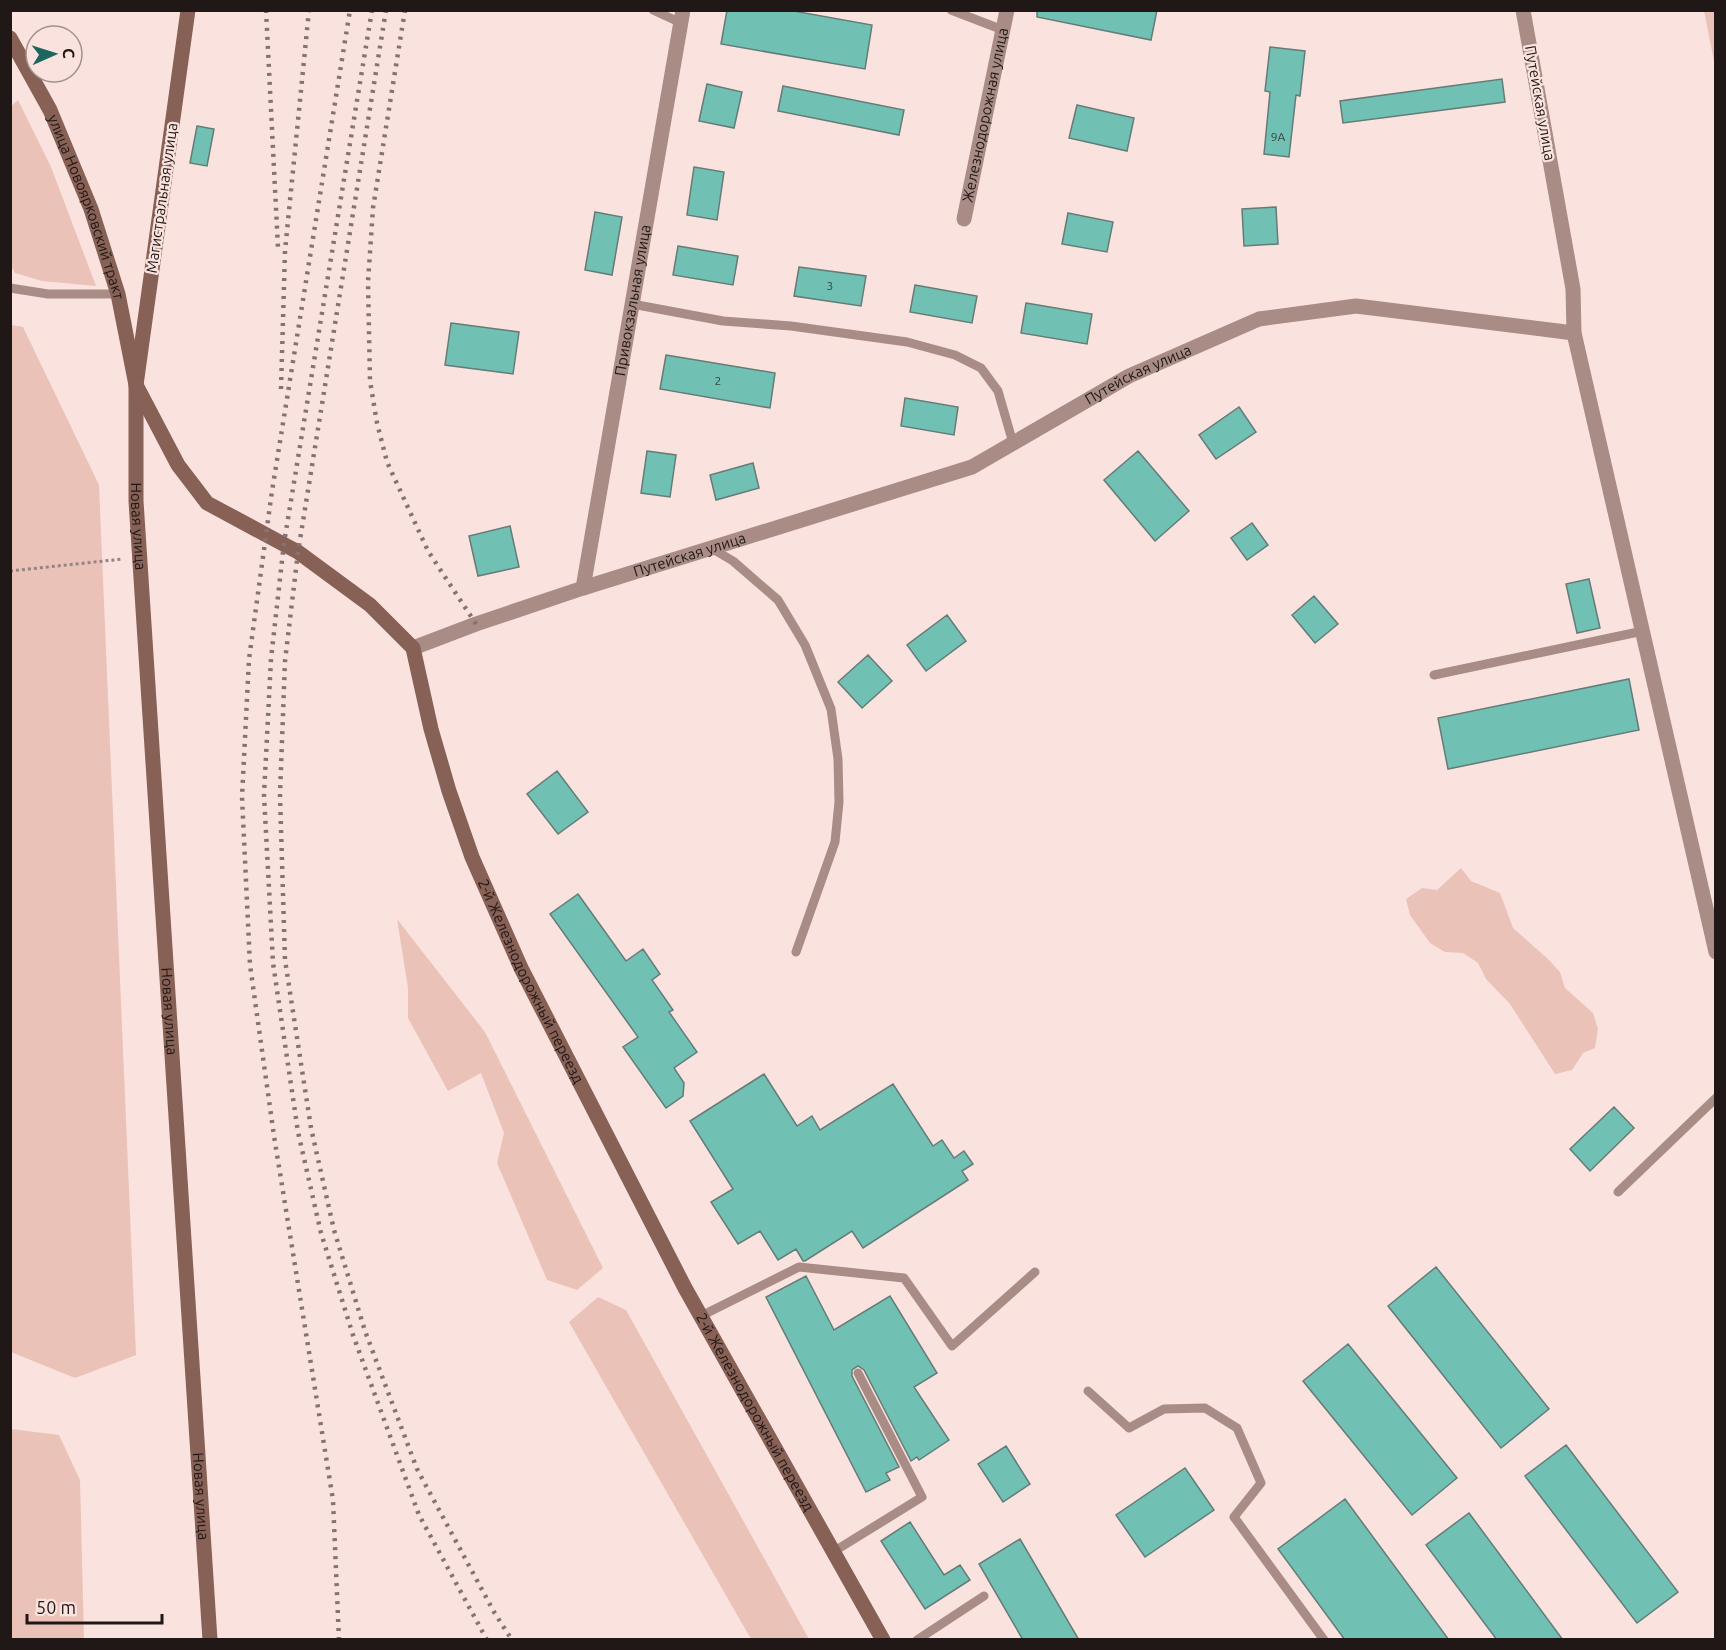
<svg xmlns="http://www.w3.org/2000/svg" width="1726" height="1650" font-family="Ubuntu,sans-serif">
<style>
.green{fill:#eac2b8}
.building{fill:#71c0b4;stroke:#657b77;stroke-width:1.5}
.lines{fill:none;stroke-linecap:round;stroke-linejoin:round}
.path{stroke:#948481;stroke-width:3;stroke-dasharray:3 3;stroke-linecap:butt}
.lane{stroke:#a88c85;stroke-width:9}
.street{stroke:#a88c85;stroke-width:15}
.secondary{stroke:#876056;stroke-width:15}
.rail{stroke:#837471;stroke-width:4.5;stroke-dasharray:3 6;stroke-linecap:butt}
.labels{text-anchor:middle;stroke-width:4.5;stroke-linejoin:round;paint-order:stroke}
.number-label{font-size:12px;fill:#34423e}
.street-label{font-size:15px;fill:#1f1816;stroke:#fae3de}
</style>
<rect width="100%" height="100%" fill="#fae3de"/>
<path class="green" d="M1704,11H1715V66Z
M18,100L51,167L96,286L42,281L15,273L11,266L10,107Z
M11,325L23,327L99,485L136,1355L75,1378L11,1352Z
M1461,868L1471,881L1500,893L1513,928L1549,960L1560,972L1565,988L1593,1013L1598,1029L1595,1048L1583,1053L1572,1070L1555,1074L1510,1004L1486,979L1478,963L1463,953L1445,952L1430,943L1410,915L1406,899L1422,888L1437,890Z
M397,919L485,1032L603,1268L577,1290L547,1280L497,1163L504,1133L481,1073L448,1091L408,1018V988Z
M598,1297L626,1310L809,1639H751L569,1322Z
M11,1429L59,1435L80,1480L84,1639H11Z"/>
<path class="building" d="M727,10H788L872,25L865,69L721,44Z
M1037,10H1157L1151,40L1037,17Z
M1270,47L1305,51L1300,96L1296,95L1289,157L1264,154L1270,92L1265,91Z
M1502,79L1505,102L1343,123L1340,101Z
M707,84L742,92L734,128L699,121Z
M783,86L904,110L899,135L778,111Z
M1077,105L1134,118L1127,151L1069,138Z
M197,126L214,129L207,166L190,163Z
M694,167L724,172L717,220L687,215Z
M1276,207L1278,244L1244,246L1242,209Z
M595,212L622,217L612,275L585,270Z
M1068,213L1113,222L1107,252L1062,244Z
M678,246L738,256L733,285L673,275Z
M799,267L866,276L861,306L794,296Z
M915,285L977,296L972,323L910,312Z
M1026,303L1092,314L1087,344L1021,333Z
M451,323L519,332L513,374L445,365Z
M666,355L775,373L770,408L660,389Z
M905,398L958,407L954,435L901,426Z
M1239,407L1256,432L1216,459L1199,435Z
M647,451L676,455L670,497L641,493Z
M1138,451L1189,511L1155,541L1104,480Z
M753,463L759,488L716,500L710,475Z
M1252,523L1268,545L1247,560L1231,538Z
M510,526L519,567L478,576L469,536Z
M1589,579L1600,628L1577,633L1566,584Z
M1314,596L1338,624L1315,643L1292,615Z
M947,615L966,641L926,671L907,645Z
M868,655L892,681L862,708L838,682Z
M1629,679L1639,730L1448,769L1438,718Z
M557,771L588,812L558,834L527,794Z
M578,894L626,961L643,949L660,974L652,980L673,1010L669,1012L697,1052L674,1068L684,1083L683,1096L666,1108L623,1047L638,1037L550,914Z
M764,1074L797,1126L812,1116L820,1130L893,1084L933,1146L942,1140L954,1158L964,1151L973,1164L962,1171L968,1180L863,1248L852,1231L805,1261H803L796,1249L778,1260L760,1231L738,1244L711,1202L733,1189L690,1121Z
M1614,1107L1634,1128L1590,1171L1570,1149Z
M1436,1267L1549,1409L1501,1448L1388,1306Z
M806,1276L834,1330L890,1296L937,1373L914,1387L949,1440L919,1460L917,1457L911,1461L864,1370L858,1366L852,1370V1376L899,1467L886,1473L890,1480L866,1492L766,1297Z
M1348,1344L1457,1478L1412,1515L1303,1381Z
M1566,1445L1678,1592L1637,1623L1525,1476Z
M1006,1446L1030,1484L1003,1502L978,1464Z
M1185,1468L1214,1510L1145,1557L1116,1515Z
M1345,1499L1449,1640H1345L1278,1549Z
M1469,1513L1563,1640H1497L1426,1545Z
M910,1522L944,1575L960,1565L970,1580L925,1609L881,1541Z
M1020,1539L1079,1640H1023L979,1564Z"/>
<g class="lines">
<path class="path" d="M10,571L123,559"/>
<path class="lane" d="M653,10L681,23
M951,10L1003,30
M10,288L48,294H118
M632,304L723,321L791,326L907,342L955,355L981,368L998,391L1013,443
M711,548L733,561L778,600L805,645L831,709L838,759L839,802L835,842L796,952
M1434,675L1643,631
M1618,1192L1716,1098
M701,1316L799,1267L904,1278L952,1346L1035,1272
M1088,1391L1129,1428L1164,1409L1205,1408L1237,1428L1261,1483L1234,1517L1324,1640
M833,1552L922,1497L858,1373
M917,1640L984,1596"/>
<g class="street">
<path id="s1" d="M964,219L1007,10"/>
<path d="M1574,333L1716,952"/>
<path id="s2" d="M583,588L683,10"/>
<path id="s3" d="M413,648L476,624L583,588L972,467L1129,376L1259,319L1356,306L1574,333L1573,289L1523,10"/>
</g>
<g class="secondary">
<path id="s4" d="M188,10L136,385V501L210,1640"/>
<path id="s5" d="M10,38L50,110L91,209L118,294L136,385L178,465L207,503L298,552L370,605L413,648L431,729L449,791L472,857L521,968L685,1288L883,1640"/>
</g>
<path class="rail" d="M266,10L278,248
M372,10L284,543L271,659L264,795L273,963L298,1132L321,1233L353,1335L419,1515L487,1640
M386,10L298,552L285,661L280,795L285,960L311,1128L334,1230L365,1331L417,1469L494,1612L512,1640
M405,10L373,208L368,282L370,381L377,423L387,462L428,551L476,624
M281,389L285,251L309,10
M339,1640L333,1500L274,1136L250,965L242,797L249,659L272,491L350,10"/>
</g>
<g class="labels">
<g class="number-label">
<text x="1278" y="141">9А</text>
<text x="830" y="290">3</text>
<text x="718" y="385">2</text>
</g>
<g class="street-label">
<text transform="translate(1540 103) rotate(80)" y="5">Путейская улица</text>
<text dy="5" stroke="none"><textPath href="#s1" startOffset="106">Железнодорожная улица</textPath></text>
<text transform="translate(162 198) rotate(-82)" y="5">Магистральная улица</text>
<text dy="5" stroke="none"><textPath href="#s5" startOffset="186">улица Новоярковский тракт</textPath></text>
<text dy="5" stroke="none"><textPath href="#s2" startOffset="292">Привокзальная улица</textPath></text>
<text dy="5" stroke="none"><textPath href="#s3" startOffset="778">Путейская улица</textPath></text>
<text dy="5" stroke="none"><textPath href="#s4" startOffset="520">Новая улица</textPath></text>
<text dy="5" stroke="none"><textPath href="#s3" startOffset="292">Путейская улица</textPath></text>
<text dy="5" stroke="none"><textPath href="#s5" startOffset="1118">2-й Железнодорожный переезд</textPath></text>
<text dy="5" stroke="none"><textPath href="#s4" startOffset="1006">Новая улица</textPath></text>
<text dy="5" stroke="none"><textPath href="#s5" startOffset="1604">2-й Железнодорожный переезд</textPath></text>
<text dy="5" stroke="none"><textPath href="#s4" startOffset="1492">Новая улица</textPath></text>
</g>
</g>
<rect width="1726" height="1650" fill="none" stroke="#1f1816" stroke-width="24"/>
<g transform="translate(54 54) rotate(87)"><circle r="28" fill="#fae3de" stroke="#a2928e" stroke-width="1.5"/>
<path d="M0-4.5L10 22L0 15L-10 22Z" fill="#1c665d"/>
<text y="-9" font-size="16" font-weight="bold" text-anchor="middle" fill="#1f1816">С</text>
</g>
<path d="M27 1614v9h135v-9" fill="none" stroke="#1f1816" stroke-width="3"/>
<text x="36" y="1614" font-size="18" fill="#1f1816" stroke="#fae3de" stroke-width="4.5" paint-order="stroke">50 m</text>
</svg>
